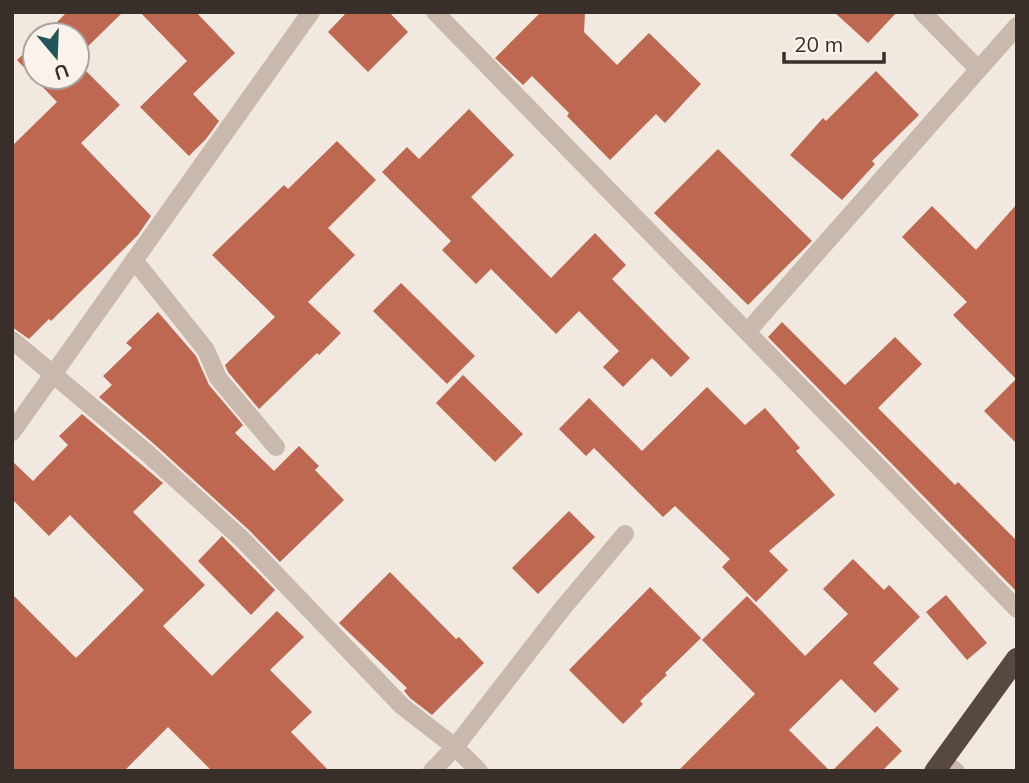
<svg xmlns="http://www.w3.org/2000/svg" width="1029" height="783" font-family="Mulish,sans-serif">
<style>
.building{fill:#be6751}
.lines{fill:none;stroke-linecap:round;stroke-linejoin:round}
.lane{stroke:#c9b8ac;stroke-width:16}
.street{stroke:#c9b8ac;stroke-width:18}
.highway{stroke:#584842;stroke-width:21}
</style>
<rect width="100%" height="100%" fill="#f1e8e0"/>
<path class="building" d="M67,12H123L77,57V35H44Z
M140,12H196L235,53L193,94L219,121L206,139L189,156L140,107L187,61Z
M347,12H389L408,32L368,72L328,32Z
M541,12H585L584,32L617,65L649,33L701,84L665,123L656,114L610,160L567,116L569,113L532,76L523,85L495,58Z
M834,12H897L868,43Z
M35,43V77H77V62L120,105L81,143L151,216L138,235L51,321L49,319L29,339L12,327V146L57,102L17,60Z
M876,71L919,115L872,161L875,164L842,200L790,155L823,118L826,121Z
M469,109L514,155L471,197L551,278L595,233L626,265L612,279L690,358L671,377L652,358L623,387L603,367L619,351L579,311L556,334L491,269L476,284L442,250L451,241L382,172L407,147L419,159Z
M337,141L376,180L328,228L355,255L308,302L341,333L319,355L317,353L259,409L228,372L225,365L275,317L212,255L284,185L288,189Z
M718,149L812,241L748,305L654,213Z
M1017,204V444L984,411L1016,379L953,315L967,302L902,237L932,206L976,250Z
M401,283L475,356L447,384L373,311Z
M158,312L196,356L209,385L243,425L235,433L274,471L299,446L319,466L315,470L344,500L280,562L250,531L153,443L99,397L112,385L103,376L132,348L126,343Z
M782,322L845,385L895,337L922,364L878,408L955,485L958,482L1017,541V592L768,337Z
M463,375L523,434L495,462L436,403Z
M707,387L745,425L765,408L800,448L796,451L835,495L769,551L788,570L756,602L722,567L730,559L675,506L663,517L594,448L586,456L559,429L589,398L642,451Z
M82,414L163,483L133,512L205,585L163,626L212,676L277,611L304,637L270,670L312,712L291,732L329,771H212L168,727L124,771H12V594L76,658L144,590L70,515L49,536L12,499V461L33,481L68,445L59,436Z
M569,511L595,537L538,594L512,568Z
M222,536L275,590L251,615L198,561Z
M853,559L884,590L889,585L920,617L873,663L899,689L875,713L841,679L789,730L830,771H678L755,694L702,640L747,596L805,656L848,614L823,589Z
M390,572L456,639L459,637L484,663L432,715L410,698L404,691L407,688L339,623Z
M650,587L701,638L665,673L667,675L640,701L643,704L623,724L569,670Z
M946,595L987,643L967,660L926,612Z
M877,726L902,751L882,771H832Z"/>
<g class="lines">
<path class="lane" d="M943,760L957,771"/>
<path class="street" d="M435,12L1017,609
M922,12L978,69
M134,260L206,350L218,378L276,447
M747,332L1017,26
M12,340L146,452L242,539L402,706L455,747L479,771
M12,432L311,12
M432,771L455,747L562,609L625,534"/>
<path class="highway" d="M935,771L1017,658"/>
</g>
<rect width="1029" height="783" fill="none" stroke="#382e2a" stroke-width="28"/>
<g transform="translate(56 56) rotate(161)"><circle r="33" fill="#f9f3ec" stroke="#aca49e" stroke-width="2"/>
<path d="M0-5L12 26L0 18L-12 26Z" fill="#225557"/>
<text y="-10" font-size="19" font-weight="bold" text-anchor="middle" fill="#382e2a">U</text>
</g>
<path d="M784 52v10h100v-10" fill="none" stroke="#382e2a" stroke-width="3.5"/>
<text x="794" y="52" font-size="21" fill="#382e2a" stroke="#f9f3ec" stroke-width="5" paint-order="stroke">20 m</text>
</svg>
